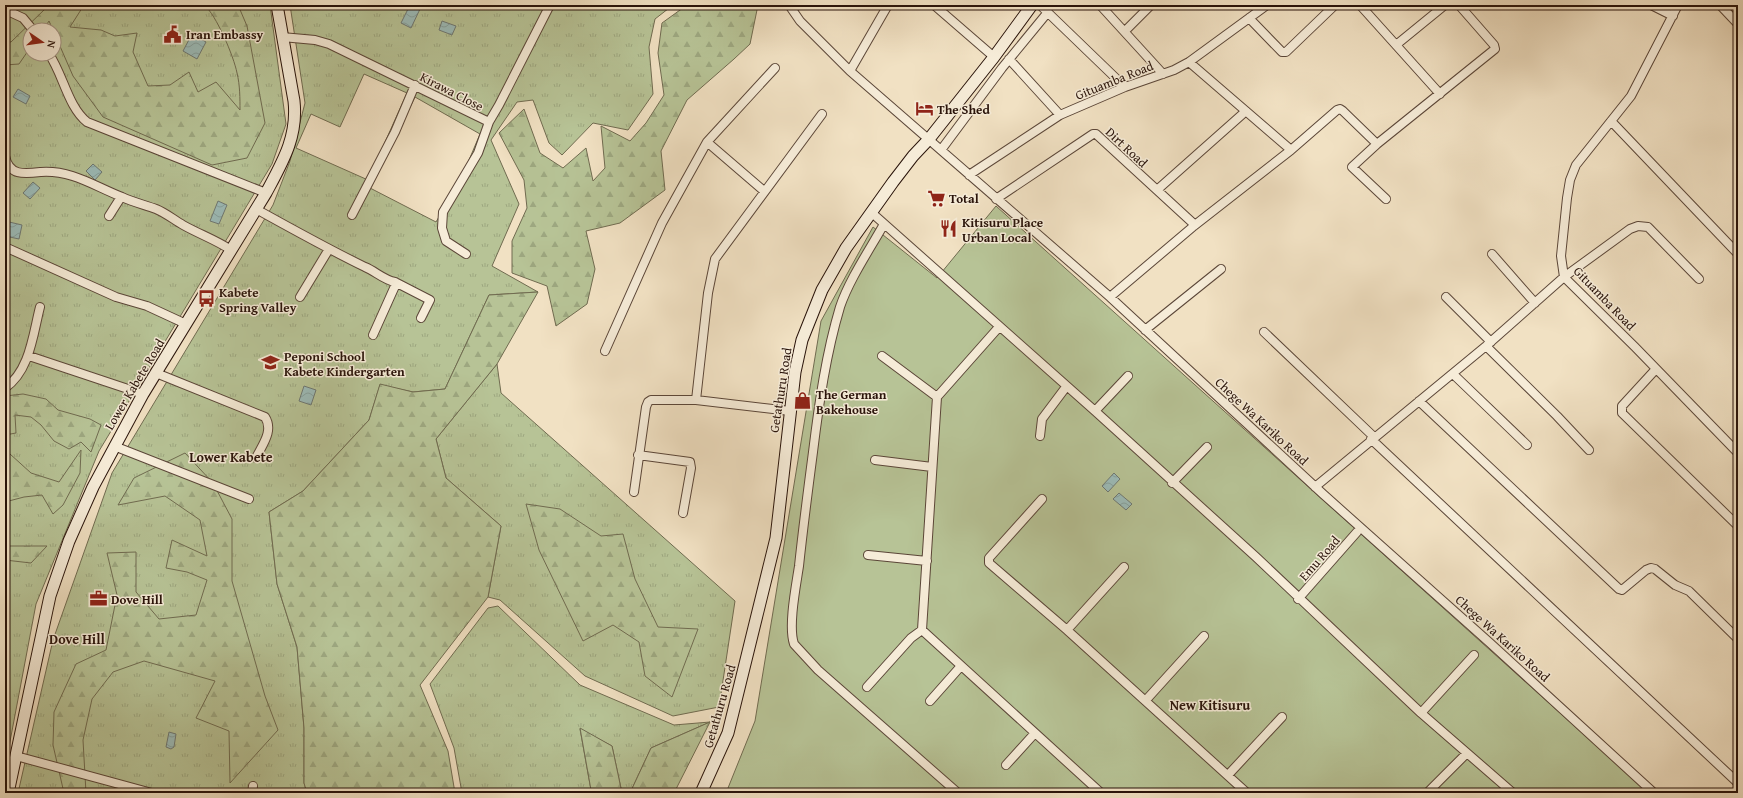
<svg xmlns="http://www.w3.org/2000/svg" width="1743" height="798" font-family="'Gentium Book Plus',serif">
<style>
.grass{fill:url(#grass-tufts);stroke:#706b50;fill-rule:evenodd}
.forest{fill:url(#forest-firs);stroke:#706b50}
.garden{fill:#b7c396;stroke:#706b50}
.water{fill:url(#water-waves);stroke:#6e7873}
.lines{fill:none;stroke-linecap:round;stroke-linejoin:round}
.street-casing{stroke:#5b4638;stroke-width:10}
.secondary-casing{stroke:#29130a;stroke-width:13}
.street{stroke:#f6ecd8;stroke-width:8}
.secondary{stroke:#f6ecd8;stroke-width:11}
.labels{text-anchor:middle;stroke-width:3;stroke-linejoin:round;paint-order:stroke}
.poi-label{font-size:13px;font-weight:bold;fill:#29130a;stroke:#f6ecd8;text-anchor:start}
.street-label{font-size:13px;fill:#29130a;stroke:#f6ecd8}
.neighbourhood-label{font-size:14px;font-weight:bold;fill:#29130a;stroke:#f6ecd8}
</style>
<defs>
<pattern id="grass-tufts" width="24" height="20" patternUnits="userSpaceOnUse"><rect width="24" height="20" fill="#b7c396"/><path d="M3 7l-1-3M5 7V3M7 7l1-3M15 17l-1-3M17 17v-4M19 17l1-3" fill="none" stroke="#9da780"/></pattern>
<pattern id="forest-firs" width="22" height="20" patternUnits="userSpaceOnUse"><rect width="22" height="20" fill="#b7c396"/><path d="M5 1l3.5 6h-7zM16 11l3.5 6h-7z" fill="#9da780"/></pattern>
<pattern id="water-waves" width="16" height="10" patternUnits="userSpaceOnUse"><rect width="16" height="10" fill="#9cbcb9"/><path d="M0 5q4-4 8 0t8 0" fill="none" stroke="#86a19e"/></pattern>
</defs>
<rect width="100%" height="100%" fill="#f1e1c3"/>
<filter id="stains"><feTurbulence type="fractalNoise" baseFrequency=".005" numOctaves="4"/><feColorMatrix values="0 0 0 0 .2 0 0 0 0 .09 0 0 0 0 .02 0 0 0 .5 -.17"/></filter>
<radialGradient id="worn" r=".72"><stop offset=".6" stop-color="#630" stop-opacity="0"/><stop offset="1" stop-color="#630" stop-opacity=".3"/></radialGradient>
<path class="grass" d="M5,5H270L286,124L272,164L99,451L36,604L5,768ZM30,30H54V54H30Z
M290,5H673L655,19L649,47L653,94L628,130L593,123L562,155L549,143L533,100L517,102L491,140L519,204L492,266L538,292L489,295L445,389L413,392L380,385L369,420L303,491L269,512L277,584L297,647L304,728V783L307,793H18L53,640L112,473L273,205L290,161L305,103ZM364,74L407,93L368,180L296,148L311,114L340,127ZM415,97L480,134L461,179L436,222L370,188Z
M497,364L501,393L735,601L719,707L673,716L585,676L500,600L488,597L501,526L446,478L436,439Z
M498,606L580,685L674,725L710,722L651,748L630,793H622L612,746L580,729L591,790L589,793H462L454,748L430,684L488,608Z"/>
<path class="forest" d="M46,5H84L70,27L101,30L115,36L137,33L133,52L148,86L170,85L189,72L198,92L216,82L240,110C240,99 240,85 237,73C234,57 216,14 204,5H238L247,26L265,123L247,158L212,165L103,117L73,76L49,21L43,30H30V48L19,64L5,65V42H11L45,9Z
M687,5H758L750,44L734,59L687,100L661,151L665,190L620,223L586,231L595,269L587,304L556,326L547,286L512,273V241L527,208L524,180L499,133L524,109L540,153L563,168L586,148L593,181L605,168L601,126L630,141L646,123L664,95L658,53L662,23Z
M538,292L497,364L436,439L446,478L501,526L488,597L420,685L448,751L455,793H307L304,783V728L297,647L277,584L269,512L303,491L369,420L380,384L413,392L445,389L489,295Z
M23,394L46,399L58,410L90,419L101,425L91,452L81,442L69,449L54,441L41,425L31,417L15,415L16,433L5,435V396Z
M81,450L80,473L63,505L53,514L42,495L24,497L5,502V455L10,454L31,473L59,482Z
M185,453L213,483L232,519V581L265,696L278,730L230,783L229,731L196,718L215,681L144,661L113,672L92,699L83,740L86,793H64L53,745L54,712L76,664L106,650L117,595L107,553L136,552V592L159,619L196,615L207,580L187,572L166,568L172,540L207,556L200,520L165,496L118,505L134,478Z
M526,504L560,509L601,536L623,534L635,579L658,627L698,629L672,697L645,676L639,642L613,625L583,641L539,550Z
M5,546H47L31,563L5,560Z
M710,722L674,793H630L651,748Z
M580,728L612,746L622,793H589L591,790Z"/>
<path class="garden" d="M996,206L1649,793H726L755,721L821,321L873,227L937,278Z"/>
<path class="water" d="M410,5L420,9L411,28L401,23Z
M442,21L456,26L452,35L439,30Z
M192,34L206,42L197,59L183,51Z
M18,89L30,96L26,104L13,97Z
M93,164L102,172L95,180L86,171Z
M33,182L40,188L30,199L23,193Z
M218,201L227,205L219,224L210,221Z
M5,221L22,225L19,239L5,236Z
M304,386L316,390L311,405L299,401Z
M1114,473L1120,479L1108,492L1102,486Z
M1119,493L1132,504L1126,510L1113,499Z
M169,732L176,734L174,747L171,749L166,747Z"/>
<g class="lines">
<defs>
<path id="street" d="M789,5L800,21L850,71L1110,297L1323,494L1490,643L1654,793
M934,5L994,57
M1040,5L1125,87
M1100,5L1163,74
M1360,5L1440,94
M1651,5L1673,16
M1678,5L1631,96L1576,165L1570,180L1567,198L1561,256L1564,277L1635,347L1738,453
M1720,5L1738,24
M10,12L23,18L33,30
M1249,18L1282,52H1286L1335,5
M1125,31L1151,5
M282,37L315,40L329,44L489,122L499,105L550,5
M1396,45L1445,5
M49,54C63,74 68,107 87,122L266,193
M1009,59L1060,115
M1189,62L1291,150
M850,71L888,5
M1611,121L1738,254
M707,142L764,191
M941,150L1002,68L1048,12
M5,156C9,176 24,174 41,172C72,170 94,186 122,197C133,202 145,205 156,209C166,213 174,220 183,225C199,234 216,240 231,250
M969,175L1060,115L1125,87L1174,70L1189,62L1267,5
M1157,190L1246,111
M996,199L1093,134H1096L1195,225
M1386,199L1352,167L1377,144L1495,49L1494,45L1459,5
M256,209C292,229 328,249 365,267C375,271 384,280 395,282V286L373,335
M872,213L1095,411L1256,557L1421,713L1513,793
M352,215L395,132L415,85
M109,216L121,197
M884,224C870,249 849,280 840,307C826,354 819,403 813,452C808,490 803,528 799,566C796,586 788,626 794,644L818,670L958,793
M5,247L116,297L147,306L186,324
M466,254L446,241L442,228L443,212L478,153L489,122
M1492,254L1535,303
M395,282L430,300L421,318
M300,297L329,249
M1110,297L1195,225L1291,150L1337,110L1340,109L1343,111L1377,144
M1446,297L1491,342
M999,327L937,397L922,630L1101,793
M1145,330L1221,269
M1264,332L1374,437
M1486,346L1557,416L1589,450
M605,351L662,223L707,142L775,68
M29,356L143,394
M882,356L937,397
M1656,369L1622,406V413L1738,526
M156,373L265,417C274,431 262,445 256,458
M1453,374L1527,445
M5,388C30,371 33,334 40,307
M696,400L708,293L715,259L822,114
M1419,401L1619,589L1622,590L1646,570L1651,568L1655,569L1675,585L1689,591L1738,639
M1095,411L1128,376
M1040,436L1042,419L1066,387
M1371,439L1738,783
M114,446L249,499
M638,455L690,462L691,468L683,513
M875,460L932,467
M1172,483L1207,447
M1315,487L1486,346L1564,277L1630,229L1638,226L1648,227L1699,279
M634,492L646,407L648,402L651,400H696L790,411
M1042,499L989,558V563L1067,630L1247,793
M868,555L927,561
M1298,599L1357,532
M1067,630L1124,567
M867,687L911,638L922,630
M1146,700L1204,636
M930,701L961,666
M1421,713L1474,655
M16,756L152,793
M1006,765L1035,733
M1228,775L1282,717
M252,793L253,786
M1427,793L1467,753"/>
<path id="secondary" d="M8,793L50,596L69,541L93,487L143,394L266,193C282,163 298,137 294,101L277,5
M701,793L728,733L776,538L795,372L802,340L822,290L846,248L893,182L913,156L929,139L994,57L1032,5"/>
</defs>
<use href="#street" class="street-casing"/>
<use href="#secondary" class="secondary-casing"/>
<use href="#street" class="street"/>
<use href="#secondary" class="secondary"/>
</g>
<defs>
<symbol id="civic-bare" viewBox="-9 -9 18 18"><path d="M-.6-6.5H3V-4.5H.6V-3L4-1V1h2V6H-6V1h2V-1L-.6-3ZM-1.2 2.5V6h2.4V2.5Z" fill="#8f2418" stroke="#f6ecd8" stroke-width="2.5" paint-order="stroke"/></symbol>
<symbol id="hotel-bare" viewBox="-9 -9 18 18"><path d="M-6-4.5h1.5V1H6V5H4.5V3h-9V5H-6ZM-4 0a1.8 1.8 0 1 1 3.6 0ZM.5 0V-2.5h3Q6-2.5 6 0Z" fill="#8f2418" stroke="#f6ecd8" stroke-width="2.5" paint-order="stroke"/></symbol>
<symbol id="supermarket-bare" viewBox="-9 -9 18 18"><path d="M-6-5.5h2.5l.6 2H6L4.5 2H-2.5L-4.4-4H-6ZM-1.5 3.2a1.3 1.3 0 1 0 .1 0ZM3 3.2a1.3 1.3 0 1 0 .1 0Z" fill="#8f2418" stroke="#f6ecd8" stroke-width="2.5" paint-order="stroke"/></symbol>
<symbol id="restaurant-bare" viewBox="-9 -9 18 18"><path d="M-5-6h1v4h1v-4h1v4h1v-4h1v5L-1.5 .5V6h-2V.5L-5-1ZM5-6V6H3V1.5H1.5Q1.5-4 5-6Z" fill="#8f2418" stroke="#f6ecd8" stroke-width="2.5" paint-order="stroke"/></symbol>
<symbol id="bus-bare" viewBox="-9 -9 18 18"><path d="M-5-6H5V4H4V6H2V4H-2V6H-4V4H-5ZM-3.5-4V0h7V-4ZM-3.5 1.2v1.5H-2V1.2ZM2 1.2v1.5H3.5V1.2Z" fill="#8f2418" stroke="#f6ecd8" stroke-width="2.5" paint-order="stroke"/></symbol>
<symbol id="school-bare" viewBox="-9 -9 18 18"><path d="M0-5L7-2L0 1L-7-2ZM-4 1L0 2.5L4 1V4Q0 6-4 4Z" fill="#8f2418" stroke="#f6ecd8" stroke-width="2.5" paint-order="stroke"/></symbol>
<symbol id="shop-bare" viewBox="-9 -9 18 18"><path d="M-5-2.5h2.3a2.7 3.5 0 0 1 5.4 0H5L5.5 6h-11ZM-1.5-2.5h3a1.5 2.3 0 0 0-3 0Z" fill="#8f2418" stroke="#f6ecd8" stroke-width="2.5" paint-order="stroke"/></symbol>
<symbol id="office-bare" viewBox="-9 -9 18 18"><path d="M-6-3h4V-5.5h4V-3h4V5H-6ZM-1-4.5V-3h2v-1.5ZM-6 0V1H6V0Z" fill="#8f2418" stroke="#f6ecd8" stroke-width="2.5" paint-order="stroke"/></symbol>
</defs>
<g fill-rule="evenodd">
<use href="#civic-bare" x="160" y="22" width="25" height="25"/>
<use href="#hotel-bare" x="912" y="96" width="25" height="25"/>
<use href="#supermarket-bare" x="924" y="186" width="25" height="25"/>
<use href="#restaurant-bare" x="936" y="216" width="25" height="25"/>
<use href="#bus-bare" x="194" y="286" width="25" height="25"/>
<use href="#school-bare" x="258" y="350" width="25" height="25"/>
<use href="#shop-bare" x="790" y="388" width="25" height="25"/>
<use href="#office-bare" x="86" y="586" width="25" height="25"/>
</g>
<g class="labels">
<g class="poi-label">
<text x="186" y="39">Iran Embassy</text>
<text x="937" y="114">The Shed</text>
<text x="949" y="203">Total</text>
<text x="962" y="227">Kitisuru Place<tspan x="962" dy="15">Urban Local</tspan></text>
<text x="219" y="297">Kabete<tspan x="219" dy="15">Spring Valley</tspan></text>
<text x="284" y="361">Peponi School<tspan x="284" dy="15">Kabete Kindergarten</tspan></text>
<text x="816" y="399">The German<tspan x="816" dy="15">Bakehouse</tspan></text>
<text x="111" y="604">Dove Hill</text>
</g>
<g class="street-label">
<text transform="translate(1114 80) rotate(-22)" y="5">Gituamba Road</text>
<text transform="translate(452 91) rotate(27)" y="5">Kirawa Close</text>
<text transform="translate(1127 147) rotate(43)" y="5">Dirt Road</text>
<text transform="translate(1605 298) rotate(46)" y="5">Gituamba Road</text>
<text transform="translate(134 384) rotate(-59)" y="5">Lower Kabete Road</text>
<text transform="translate(780 390) rotate(-81)" y="5">Getathuru Road</text>
<text transform="translate(1262 421) rotate(43)" y="5">Chege Wa Kariko Road</text>
<text transform="translate(1319 558) rotate(-49)" y="5">Emu Road</text>
<text transform="translate(1503 638) rotate(42)" y="5">Chege Wa Kariko Road</text>
<text transform="translate(719 706) rotate(-74)" y="5">Getathuru Road</text>
</g>
<g class="neighbourhood-label">
<text x="231" y="462">Lower Kabete</text>
<text x="77" y="644">Dove Hill</text>
<text x="1210" y="710">New Kitisuru</text>
</g>
</g>
<rect width="1743" height="798" fill="none" stroke="#f1e1c3" stroke-width="20"/>
<rect x="6" y="6" width="1731" height="786" fill="none" stroke="#29130a" stroke-width="2"/>
<rect x="10" y="10" width="1723" height="778" fill="none" stroke="#29130a"/>
<g transform="translate(42 42) rotate(103)"><circle r="19" fill="#f6ecd8" stroke="#a49586"/>
<path d="M0-3L7 15L0 10L-7 15Z" fill="#8f2418"/>
<text y="-6" font-size="11" font-weight="bold" text-anchor="middle" fill="#29130a">N</text>
</g>
<rect width="100%" height="100%" filter="url(#stains)"/>
<rect width="100%" height="100%" fill="url(#worn)"/>
</svg>
